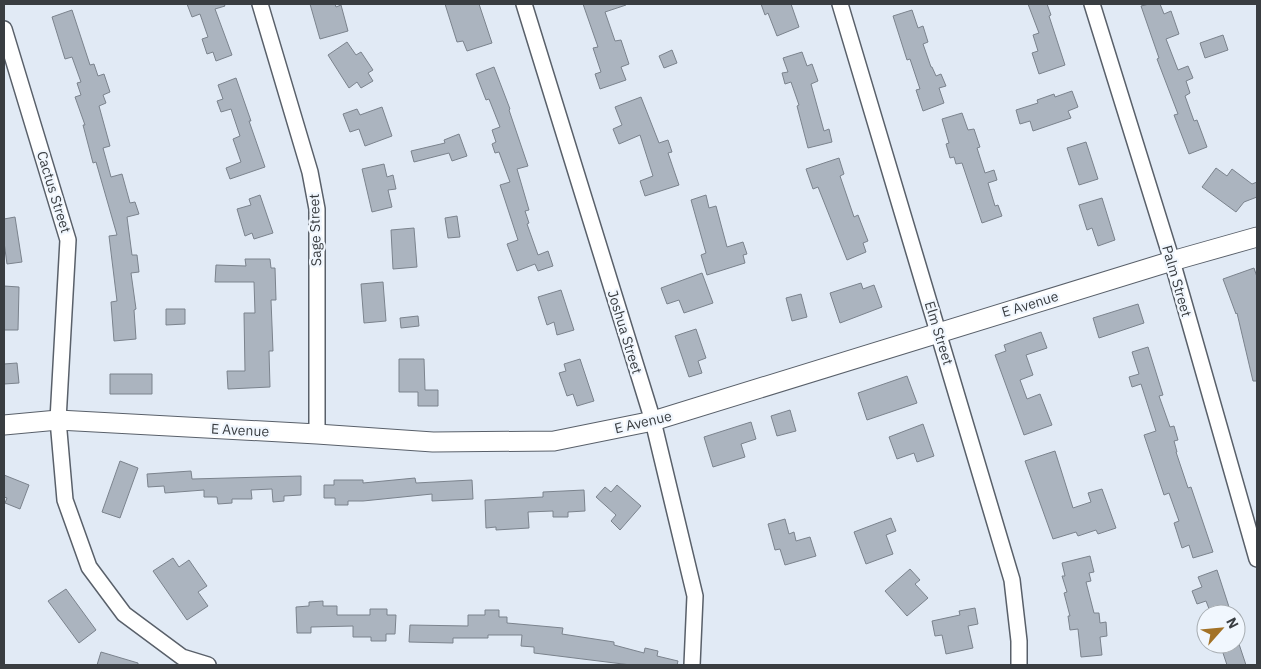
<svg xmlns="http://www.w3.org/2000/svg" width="1261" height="669" font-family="'IBM Plex Sans',sans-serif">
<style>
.building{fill:#abb4bf;stroke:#7b838d}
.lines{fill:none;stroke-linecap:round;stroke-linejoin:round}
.minor-casing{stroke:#59606a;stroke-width:18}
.tertiary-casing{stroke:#59606a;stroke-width:21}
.minor{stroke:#fff;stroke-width:15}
.tertiary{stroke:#fff;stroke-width:19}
.labels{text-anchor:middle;stroke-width:4.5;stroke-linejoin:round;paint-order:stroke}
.street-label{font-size:14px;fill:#393d41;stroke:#f1f7fe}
</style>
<rect width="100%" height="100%" fill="#e1eaf5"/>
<path class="building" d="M187,4H224L225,6L215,9L232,55L216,61L213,52L207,54L202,39L208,37L200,14L192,17Z
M310,4H335L336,7L341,5L348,31L320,39Z
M445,4H479L492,43L467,51L463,41L457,42Z
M583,4H626V5L605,12L615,41L621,40L629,64L621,67L626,80L600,89L595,74L601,72L593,48L598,47Z
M761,4H791L799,27L777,36L768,13L765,15Z
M1028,4H1047L1051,15L1049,16L1065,65L1039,74L1032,53L1038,51L1033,35L1039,33Z
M1149,4H1160L1164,14L1171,11L1179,34L1166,39L1178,70L1188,66L1193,78L1186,81L1190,93L1185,96L1194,121L1197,120L1207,147L1189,154L1174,115L1178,114L1157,59L1159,58L1141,6Z
M72,10L90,65L94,64L98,76L104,74L110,92L103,95L106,103L99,106L110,146L103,148L111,177L122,174L130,203L135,202L139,214L127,217L132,255H137L139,272L131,273L136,309L134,310L136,339L114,341L111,302L117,301L109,236L117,235L96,162L93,163L83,125H85L75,97L81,95L77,83L81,82L72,57L65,59L52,17Z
M912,10L918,28L923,26L928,42L923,44L931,67H932L936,76L941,74L946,86L939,88L944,103L923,111L916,90L920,89L910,59L907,60L893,16Z
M1223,35L1228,50L1205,58L1200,43Z
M347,42L356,55L361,52L373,70L368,73L373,81L361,88L357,82L349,88L328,55Z
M672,50L677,63L664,68L659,56Z
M802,52L807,66L812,64L818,81L811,84L824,131L829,129L832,142L808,148L797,106L799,105L791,82L785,84L782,73L788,72L783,58Z
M494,67L510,109L509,110L528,166L517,169L529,210L525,211L529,223L527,224L538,255L548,251L553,266L538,271L535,264L517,271L507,244L518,240L500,185L510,182L499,152L495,153L492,144L496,142L492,130L500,127L489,99L486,100L476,74Z
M236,78L251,121H249L265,167L230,179L226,168L241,162L233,139L240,136L231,109L221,112L217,101L223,99L218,85Z
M1072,91L1078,107L1068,111L1071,118L1033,131L1030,121L1020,124L1016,110L1038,103L1037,100L1054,94L1055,97Z
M641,97L659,143L668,140L672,152L668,153L679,185L645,196L640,181L653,176L640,135L619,144L613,129L622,125L615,107Z
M382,107L392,136L365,146L359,129L350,132L343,114L357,109L360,115Z
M962,113L968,130L974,129L980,147L977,148L985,173L994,170L997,180L988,183L995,206L998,205L1002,216L982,223L962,163L956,164L954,157L950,158L946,144L949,143L942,119Z
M459,134L467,156L452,161L449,153L414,162L411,151L445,143L444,140Z
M1086,142L1098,179L1079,185L1067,148Z
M839,158L844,174L840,176L854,217L858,215L868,241L863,243L866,252L847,260L818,187L813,189L806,169Z
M384,164L387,177L393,175L396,189L388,190L392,207L372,212L362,169Z
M1216,168L1227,176L1232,169L1252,184L1257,182V197L1244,202L1236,212L1202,187Z
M260,195L273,233L254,239L252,233L245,236L237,209L251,205L249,199Z
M706,195L709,208L716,206L727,247L743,242L747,254L743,255L745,263L707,275L701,255L706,253L691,200Z
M1102,198L1115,240L1098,246L1092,228L1087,230L1079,205Z
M457,216L460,237L448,238L445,218Z
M15,217L22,262L7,264L4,242V219Z
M414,228L417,267L393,269L391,230Z
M245,259H270L271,268H275L276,300H271L273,351H269L270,387L228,389L227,371H245L244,313H255L254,282H215L216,265L246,266Z
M1254,268L1257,277V381H1253L1237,313L1236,314L1223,279Z
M702,273L713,303L684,313L679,300L667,304L661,288Z
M383,282L386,321L364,323L361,284Z
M861,283L863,289L874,285L882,307L840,323L830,293Z
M4,286L19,287L18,330H4Z
M561,290L574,330L557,335L554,322L547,325L538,297Z
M801,294L807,317L792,321L786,298Z
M1138,304L1144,323L1099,338L1093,318Z
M166,309H185V324L166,325Z
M418,316L419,326L401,328L400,318Z
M696,329L706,358L698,361L702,373L689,377L675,336Z
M1041,332L1047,348L1026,355L1033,375L1020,380L1027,399L1040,394L1052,425L1024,435L995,355L1006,351L1004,345Z
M1148,347L1163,395L1159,396L1170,427L1174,426L1178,440L1174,441L1177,452H1176L1188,488L1191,487L1213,552L1193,558L1189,545L1182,548L1174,523L1179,521L1169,493L1164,495L1144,435L1156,431L1141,384L1132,387L1129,377L1139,374L1132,352Z
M399,359H424L425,390H438V406H418V392H399Z
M580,359L594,401L577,406L573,394L567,396L559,373L566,371L564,364Z
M17,363L19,383L4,384V364Z
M110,374H152V394H110Z
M907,376L917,403L867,420L858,393Z
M790,410L796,431L777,436L771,416Z
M751,422L756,439L741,444L745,457L713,467L704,437Z
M923,424L934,456L917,462L914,453L897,459L889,437Z
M1055,451L1073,508L1091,502L1088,493L1102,489L1116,528L1098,534L1096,530L1078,536L1076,532L1053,539L1025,461Z
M120,461L138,468L120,518L102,512Z
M191,471L192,479L301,476V495L284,496V501L273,502L272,489L251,490L252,499H232V503L218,504L217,497H204V490L165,493L164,486L148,487L147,474Z
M4,475L29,485L20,509L5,503L7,498L4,497Z
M415,478L416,483L472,480L473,499L432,501V494L363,501H348V505H335V498H324V485H334V480H363V483Z
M617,485L641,506L620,530L611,521L616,515L596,497L605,487L611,492Z
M584,490L585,511L568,512V517H553V511L528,512L529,528L496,530V527L486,528L485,500L543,497V492Z
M891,518L896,531L886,535L893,554L866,564L854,532Z
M785,519L789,534L794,532L796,541L810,537L816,556L785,565L780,549L775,550L768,524Z
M1090,556L1094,572L1089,573L1091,581L1086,582L1094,613H1099L1100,623L1106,622L1107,636L1100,637L1102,655L1081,657L1078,629L1070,630L1068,616H1070L1064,593L1067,592L1062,576H1065L1062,563Z
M173,558L179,567L189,560L207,586L198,592L208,606L187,620L153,571Z
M910,569L920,580L915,584L928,598L907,616L885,591Z
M1217,570L1230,610L1218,614H1211L1206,601L1197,604L1192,591L1202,587L1198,577Z
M66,589L96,630L79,643L48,601Z
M323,601V606H337V615H370V609H387V615H396L395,634H386V641H371V637H353V626L311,627V633H297L296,607L309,606V602Z
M975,608L978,624L968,626L973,648L946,654L942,635L935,636L932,621L960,615L959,611Z
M485,610H499V617H507V623L563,628L562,634L614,642V645L644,653L645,648L658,651L657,656L678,661L677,665H631L534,653V647L521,646L522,635H488V638H453V643L409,642L410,625L468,626V615H485Z
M1220,644H1239L1246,665H1227Z
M101,652L138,663V665H97Z"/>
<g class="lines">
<defs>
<path id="minor" d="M260,4L310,172L317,209V434
M524,4L653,421L695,596L692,665
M840,4L1012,580L1019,641V665
M1092,4L1172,261L1257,559
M4,29L68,240L58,420L65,500L89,567L124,614L182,657L208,665"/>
<path id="tertiary" d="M4,425L58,420L317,434L433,442L554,441L653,421L1172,261L1257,237"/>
</defs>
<use href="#minor" class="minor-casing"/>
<use href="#tertiary" class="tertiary-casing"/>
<use href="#minor" class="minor"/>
<use href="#tertiary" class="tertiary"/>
</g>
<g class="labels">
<g class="street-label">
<text transform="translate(54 192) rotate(73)" y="5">Cactus Street</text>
<text transform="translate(315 230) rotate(-92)" y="5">Sage Street</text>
<text transform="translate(1177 281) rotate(74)" y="5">Palm Street</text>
<text transform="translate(1030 304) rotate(-17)" y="5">E Avenue</text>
<text transform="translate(625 332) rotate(73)" y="5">Joshua Street</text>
<text transform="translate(939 333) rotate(73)" y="5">Elm Street</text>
<text transform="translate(643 422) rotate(-13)" y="5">E Avenue</text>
<text transform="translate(240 430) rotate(3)" y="5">E Avenue</text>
</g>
</g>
<rect width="1261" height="669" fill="none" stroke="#393d41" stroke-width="10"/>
<g transform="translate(1221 629) rotate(63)"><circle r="24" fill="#f1f7fe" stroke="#a7adb2"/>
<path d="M0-4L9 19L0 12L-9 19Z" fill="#a37227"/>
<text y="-8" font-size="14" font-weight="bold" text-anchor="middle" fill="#393d41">N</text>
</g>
</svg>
